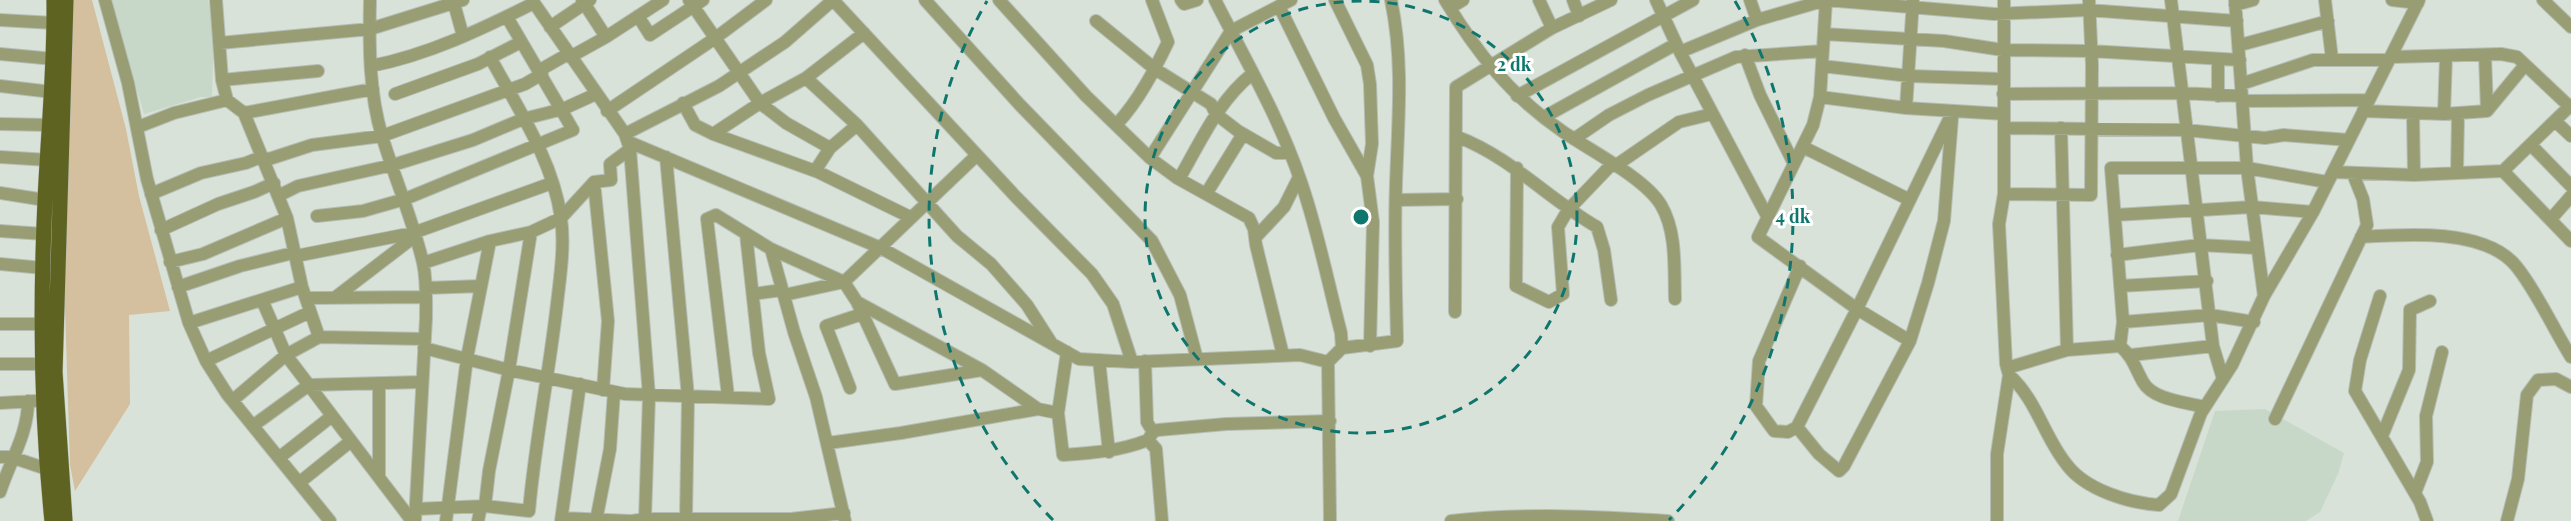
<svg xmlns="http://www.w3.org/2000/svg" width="2571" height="521" font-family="'Playfair Display',serif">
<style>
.built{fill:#c8d8c8}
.green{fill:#d4c09f}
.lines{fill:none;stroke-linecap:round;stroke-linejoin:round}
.minor-casing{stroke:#b5beb5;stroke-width:14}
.major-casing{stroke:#b5beb5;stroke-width:16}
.minor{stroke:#989d73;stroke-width:12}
.major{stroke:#5e6322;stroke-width:15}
.ring{fill:none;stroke:#0f766e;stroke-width:3;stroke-dasharray:10 8}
.centre{fill:#0f766e;stroke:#fff;stroke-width:3}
.ring-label{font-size:18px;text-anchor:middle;font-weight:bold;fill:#0f766e;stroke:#fff;stroke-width:6;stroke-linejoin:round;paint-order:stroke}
</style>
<rect width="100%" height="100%" fill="#d8e2d8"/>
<path class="built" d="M110,0H208L214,27L212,97H201L144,114Z
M2265,409L2344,453L2338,474L2320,512L2306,521H2178L2215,411Z"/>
<path class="green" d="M73,0H92L126,129L139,196L170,311L129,315L130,404L75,491L70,465L64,278Z"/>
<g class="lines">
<defs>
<path id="minor" d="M105,0L128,83L147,179L189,323L206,361L227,394L330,521
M216,0L222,80L227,100
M370,0C369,45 369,93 382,136C395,179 413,220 423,263C427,281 426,300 426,318L415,521
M453,0L463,36
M582,0L606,37
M689,0L760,103L786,123L830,148L815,171
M833,0L1016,197L1092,274L1113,304L1132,362
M925,0L1020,105L1152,241L1180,295L1197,359
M999,0L1086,96L1150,158L1177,178L1249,218L1254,229L1256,245L1283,355
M1181,0L1184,4L1197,0
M1215,0C1245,59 1280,119 1301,182C1318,231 1328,283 1341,333L1342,348L1328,362
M1335,0L1367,65L1370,84L1372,144L1367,176L1373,222L1370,346
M1445,0C1476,52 1512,97 1562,131C1589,150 1645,178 1661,205C1677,232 1674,268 1675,299
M1539,0L1552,28
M1573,0L1579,16
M1656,0L1680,52L1767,216
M1750,0L1757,20
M1826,0L1820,97L1813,125L1758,237L1857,309L1953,111
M2171,0L2213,346L2223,379
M2235,0L2247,168L2264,296
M2325,0L2332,59
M2392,0L2418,3
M2543,0L2571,27
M2235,5L2253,0
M1279,6L1334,118L1367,176
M1450,8L1463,0
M638,16L650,35L703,0
M0,20L54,23
M1096,21L1155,69L1211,104L1216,114L1238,131L1276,153H1289
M550,27L590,0
M1824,34L1944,41L2003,50L2091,51L2240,60
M220,43L370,29L463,0
M2240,45L2328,21
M1680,52L1757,20L1826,0L1994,14L2088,10L2237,21
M0,54L54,59
M1745,55L1760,95L1794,164
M2485,55L2487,111
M570,57L606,37L663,0
M2392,57L2501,54L2517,57L2571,108
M371,66C428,55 482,29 534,3
M1822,66L1909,76L2003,79
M540,70L568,54
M806,78L857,125L957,236L991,264L1027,305L1052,344
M222,80L318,71
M2241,84L2313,60H2389
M0,86L52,92
M395,94L478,64L521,42
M2003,94L2181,93L2241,96
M1517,96L1693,0
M2218,96V59
M1820,97L1906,108L2004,114
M2242,101L2369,100
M683,103L695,125L713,134L818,172L910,217
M1906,108L1913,0
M607,111L714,39L766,0
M2363,111L2444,114L2487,111L2525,65
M244,113L287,218L302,287L319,337
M2413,113L2414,175
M2444,114L2446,57
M1544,117L1676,44
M2555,121L2571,136
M0,124L50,125
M1117,124C1139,100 1154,71 1168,42L1152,0
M138,127L174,113L227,100L244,113L373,89
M2005,128L2186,130L2265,138L2284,135L2349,140
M2061,128L2067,350
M625,134L719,86L785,42L833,0
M713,134L760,103L806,78L864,33
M1458,137C1512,158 1547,198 1597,227L1604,250L1611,300
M1574,139L1609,115L1648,95L1736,57L1823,51
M629,142L881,248L1079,359L1132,362L1300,355L1328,362
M2531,145L2571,186
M1803,147L1910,200
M830,148L857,125
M630,149L649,396L645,519
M0,157L48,160
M666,157L688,397L686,519
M1150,158L1231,31L1291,0
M1615,166L1679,122L1712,114
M1517,168L1516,286L1549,302L1563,294L1558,227L1568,210L1612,164
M2503,171L2571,105
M2333,172L2414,175L2503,171L2571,241
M2457,173L2458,114
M1179,179C1200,143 1218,101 1252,74
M594,182L608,321L603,390
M0,193L45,200
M151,194L201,173L246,163L261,157L269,159L312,145L382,136L525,84L542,74
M1206,194L1243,134
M2004,194L2091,195L2092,65L2089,0
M278,196L298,186L393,165L473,140L523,119L563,109L596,94
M1396,200L1457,199
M2115,215L2252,207L2313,212
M317,216L363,211L405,199L573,130L507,17
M2551,219L2571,196
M161,230L218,204L254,192L274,183
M0,231L44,234
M2361,237C2405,234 2485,228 2516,266C2536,290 2554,330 2571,357
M1255,238L1284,207L1299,177
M771,249L794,332L816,397L845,521
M2117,255L2200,245L2256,248
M296,256L413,233L552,183
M170,262L203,254L287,218
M423,263L490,241L531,232L561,218L594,182L611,180L610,164L630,149L625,134L532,0
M0,264L43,268
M1800,266L1759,361L1756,406L1774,431L1788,432L1797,427L1857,309L1910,341
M2120,286L2207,281
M178,287L240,266L293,253
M426,288L481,286
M753,294L782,290
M784,295L844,282L977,155
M337,296L414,237
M2380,296L2360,360L2355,391L2420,502L2427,521
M307,298L425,297
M262,300L286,355L412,521
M857,302L982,370L1038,409L1058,413
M1455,312L1456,87L1552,28L1611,0
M2123,322L2210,315L2254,322
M189,323L302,287
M0,324H43
M2120,346L2123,322L2111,168H2247L2327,182
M424,348L509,370L625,394L769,399L759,353L746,234
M1342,348L1397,341C1396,289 1394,236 1396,184C1398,121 1404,62 1391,0
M1067,352L1058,413L1063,455C1093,453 1120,451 1148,440L1153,432L1158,430L1226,424L1330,421
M2131,355L2213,346
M1099,360L1109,452
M206,361L310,312
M1145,361L1147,422L1153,432
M1328,362L1330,521
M0,364H43
M2007,368L2067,350L2120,346C2133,357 2135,368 2143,382C2153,400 2186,402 2204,407
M2009,375C2037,400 2044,437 2067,465C2086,490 2129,503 2159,505L2171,494L2201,413L2232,365L2264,296L2313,212L2419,0
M850,388L826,326L862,314
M728,396L707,219L716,215L771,249L844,282L857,302L895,384L982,370
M233,400L286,355L319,337L425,339
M0,403L35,401
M2275,419L2367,225L2363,199L2353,174
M254,425L309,385L422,382
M1797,427L1819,454L1839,471L1844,466L1910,341L1928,283L1944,221L1952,118
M2382,436L2409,370L2410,310L2430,301
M1148,440L1156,449L1162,521
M828,443L901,433L1038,409
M0,457H11L47,469
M280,457L332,416
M379,477V384
M300,482L351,441
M0,492C10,461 28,434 28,401
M2415,493L2427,462L2426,416L2442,352
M485,506L489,471L509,370L531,232
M416,509L485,506L529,511C535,442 549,374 557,304C560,277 565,246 561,218C553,160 517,107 490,57
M562,518L630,521
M446,521L467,358L490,241
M478,521L481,506
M561,521L580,384
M596,521L610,449L614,392
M632,521L645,519H791L844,513
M1451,521C1523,513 1596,516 1668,521
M1997,521V454L2009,375L2006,364L1999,224L2004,194V0
M2507,521L2518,479L2527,395L2538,380L2556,379L2571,387"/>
<path id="major" d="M52,521C41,415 40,307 45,201C48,134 55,67 54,0
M65,521L55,372L66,0"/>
</defs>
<use href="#minor" class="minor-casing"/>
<use href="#major" class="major-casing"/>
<use href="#minor" class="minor"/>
<use href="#major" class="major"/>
</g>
<g class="ring">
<circle cx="1361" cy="217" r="216"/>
<path d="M1053 520A432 432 0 0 1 987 1M1735 1A432 432 0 0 1 1669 520"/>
</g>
<circle cx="1361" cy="217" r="9" class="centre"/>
<g class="ring-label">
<text x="1514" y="71">2 dk</text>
<text x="1793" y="223">4 dk</text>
</g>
</svg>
